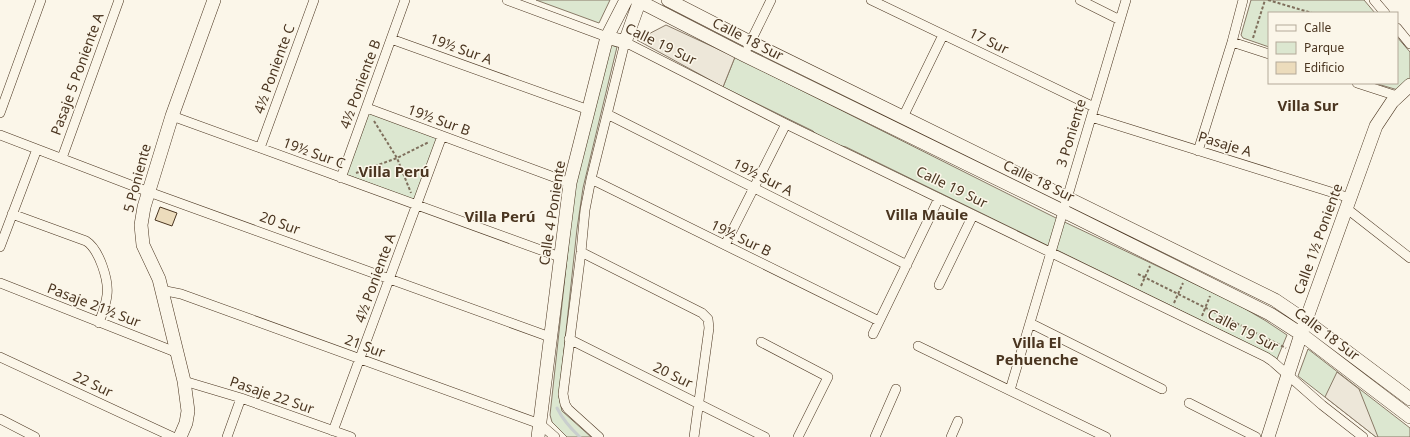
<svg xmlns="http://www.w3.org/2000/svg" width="1410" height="437" font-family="'Noto Sans',sans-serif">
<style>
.green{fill:#dce7d0;stroke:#887966}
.parking{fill:#ede7d9;stroke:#887966}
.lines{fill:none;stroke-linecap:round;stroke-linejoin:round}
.stream{stroke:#c9cecd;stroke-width:3}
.building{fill:#ecdcbc;stroke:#4a3520}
.street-casing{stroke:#4a3520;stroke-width:10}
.secondary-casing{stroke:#4a3520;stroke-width:14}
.path{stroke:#7f6f5c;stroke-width:2;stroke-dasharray:3 2;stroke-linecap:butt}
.street{stroke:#fbf6e9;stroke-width:9}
.secondary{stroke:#fbf6e9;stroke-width:13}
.labels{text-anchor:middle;stroke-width:3;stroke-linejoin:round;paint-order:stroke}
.street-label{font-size:14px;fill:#4a3520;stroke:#fbf6e9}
.neighbourhood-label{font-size:15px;font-weight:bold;fill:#4a3520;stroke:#fbf6e9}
</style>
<rect width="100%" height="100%" fill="#fbf6e9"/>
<path class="green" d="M536,0H610L599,23Z
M1251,0H1364L1375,13H1269V47L1243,38L1241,35Z
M1397,37L1410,52V79L1398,90L1374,83H1397Z
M611,45L617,47L583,188L577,229L559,397L562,411L591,437H567L552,422L550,415L575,184Z
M735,57L1054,217L1237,304L1266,321L1287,335L1277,359L1239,339L846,147L833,144L815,133L813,131L723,87Z
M369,109L441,135L417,201L345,174Z
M1308,349L1410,428V437H1376L1298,376Z"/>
<path class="parking" d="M666,25L735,57L723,87L637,40Z
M1337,372L1359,389L1378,437H1376L1325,397Z"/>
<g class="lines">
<path class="stream" d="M557,408C563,420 570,428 580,437"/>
</g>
<path class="building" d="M160,207L177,213L172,226L155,220Z"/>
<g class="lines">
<defs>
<path id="street" d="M507,0L607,37
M871,0L1094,107
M1080,0L1120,20
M1374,0L1385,13
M1397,28L1410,44
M391,39L589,110
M1232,42L1269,54
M748,47L771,0
M1357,83L1397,96
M367,108L570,183
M0,113L41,0
M607,114L907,265
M172,116L560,257
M903,117L943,35
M1091,117L1350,198
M0,135L149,192L550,337
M260,148L314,0
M1198,151L1232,42L1243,0
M62,158L119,0
M341,178L405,0
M591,179L879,321
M1346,208L1410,258
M12,214L86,241C99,249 109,280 107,295C106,305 102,314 99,323
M725,245L786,124
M0,247L37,149
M581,252L702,313L708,319L709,328L694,437
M0,283L178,353
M939,285L973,215
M161,290L181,294L540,424L555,437
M1030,323L1162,389
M873,334L939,198
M569,339L765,437
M761,342L828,377L798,437
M918,346L1106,437
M0,357L173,437
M184,381L241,398L351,437
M1010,390L1126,0
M1189,403L1256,437
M0,419L35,437
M333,431L442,136
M227,437L241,398
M599,437L568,409L565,404L563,394L581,252L585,210L591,179L625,42L786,124L1266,357L1272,361L1322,405L1363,437
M875,437L896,389
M951,437L958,421"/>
<path id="secondary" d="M637,0L744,55L1063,211L1270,314L1301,334L1410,417
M668,0L750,42L1275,300L1306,321L1410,399
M607,37L625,42L640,0
M180,437L186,423L188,411L184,381L159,279L143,245L141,225L144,207L172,116L214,0
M538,437L570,183L607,37L626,0
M1268,437L1301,334L1376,126L1392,102L1410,85"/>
</defs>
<use href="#street" class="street-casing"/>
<use href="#secondary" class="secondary-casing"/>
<path class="path" d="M1268,0L1312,13
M1253,38L1265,0
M374,121L397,158L411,193
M356,173L397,158L429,142
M1138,274L1286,348
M1141,286L1150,266
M1174,303L1183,283
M1202,316L1210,296"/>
<use href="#street" class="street"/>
<use href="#secondary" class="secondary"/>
</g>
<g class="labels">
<g class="street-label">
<text transform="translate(748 39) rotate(27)" y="5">Calle 18 Sur</text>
<text transform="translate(989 41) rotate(26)" y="5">17 Sur</text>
<text transform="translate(661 44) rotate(26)" y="5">Calle 19 Sur</text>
<text transform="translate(461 49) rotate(20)" y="5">19½ Sur A</text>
<text transform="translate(274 69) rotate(-70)" y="5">4½ Poniente C</text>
<text transform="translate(77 74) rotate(-70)" y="5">Pasaje 5 Poniente A</text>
<text transform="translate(360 84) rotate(-70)" y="5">4½ Poniente B</text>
<text transform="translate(439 120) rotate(20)" y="5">19½ Sur B</text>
<text transform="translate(1071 133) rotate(-73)" y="5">3 Poniente</text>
<text transform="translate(1225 144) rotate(17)" y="5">Pasaje A</text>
<text transform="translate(314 153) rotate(20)" y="5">19½ Sur C</text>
<text transform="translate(763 177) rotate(27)" y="5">19½ Sur A</text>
<text transform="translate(137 178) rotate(-75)" y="5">5 Poniente</text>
<text transform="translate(1039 181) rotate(26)" y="5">Calle 18 Sur</text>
<text transform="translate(952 187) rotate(26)" y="5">Calle 19 Sur</text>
<text transform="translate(552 213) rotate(-81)" y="5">Calle 4 Poniente</text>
<text transform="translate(280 223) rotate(20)" y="5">20 Sur</text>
<text transform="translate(741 238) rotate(26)" y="5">19½ Sur B</text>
<text transform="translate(1318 239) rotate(-70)" y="5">Calle 1½ Poniente</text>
<text transform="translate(375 278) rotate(-70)" y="5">4½ Poniente A</text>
<text transform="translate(94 305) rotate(21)" y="5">Pasaje 21½ Sur</text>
<text transform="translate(1243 330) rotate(27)" y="5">Calle 19 Sur</text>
<text transform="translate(1327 334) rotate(37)" y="5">Calle 18 Sur</text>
<text transform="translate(365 346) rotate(20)" y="5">21 Sur</text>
<text transform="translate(673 375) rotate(26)" y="5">20 Sur</text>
<text transform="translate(93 384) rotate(25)" y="5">22 Sur</text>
<text transform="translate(272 395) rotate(19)" y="5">Pasaje 22 Sur</text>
</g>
<g class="neighbourhood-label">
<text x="1308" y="111">Villa Sur</text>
<text x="394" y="177">Villa Perú</text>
<text x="927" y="220">Villa Maule</text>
<text x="500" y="222">Villa Perú</text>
<text x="1037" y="348">Villa El<tspan x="1037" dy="17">Pehuenche</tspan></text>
</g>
</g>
<rect x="1268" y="12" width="130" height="72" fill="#fbf6e9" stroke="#b4a999"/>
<rect x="1276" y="25" width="20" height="6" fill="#fbf6e9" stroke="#b4a999"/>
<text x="1304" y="32" font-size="12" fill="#4a3520">Calle</text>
<rect x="1276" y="42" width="20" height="12" fill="#dce7d0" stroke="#b4a999"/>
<text x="1304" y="52" font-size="12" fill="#4a3520">Parque</text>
<rect x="1276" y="62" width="20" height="12" fill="#ecdcbc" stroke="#b4a999"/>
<text x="1304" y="72" font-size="12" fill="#4a3520">Edificio</text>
</svg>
